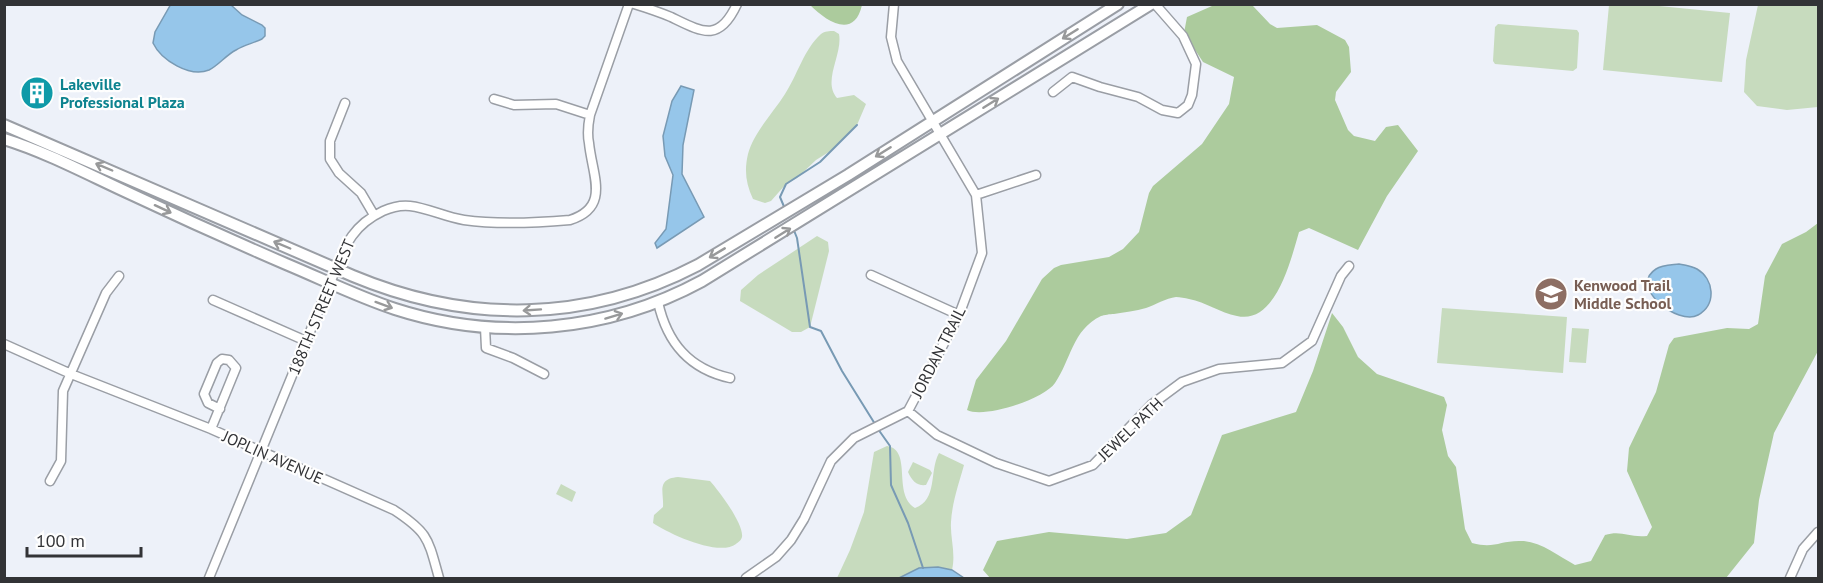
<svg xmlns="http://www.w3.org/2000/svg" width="1823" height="583" font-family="'PT Sans',sans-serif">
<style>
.green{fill:#c7dbbe}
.forest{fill:#accb9d}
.water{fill:#96c6ea;stroke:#789ab4;stroke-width:1.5}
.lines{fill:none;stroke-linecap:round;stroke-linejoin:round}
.stream{stroke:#789ab4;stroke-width:2}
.minor-casing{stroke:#9a9ea5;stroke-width:11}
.major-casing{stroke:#9a9ea5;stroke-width:14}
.minor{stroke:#fff;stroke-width:8}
.major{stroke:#fff;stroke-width:10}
.oneway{stroke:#98999a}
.labels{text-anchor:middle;stroke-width:4.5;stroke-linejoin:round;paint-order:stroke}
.culture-label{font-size:16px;font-weight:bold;fill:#0d838f;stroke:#fefefe;text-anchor:start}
.education-label{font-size:16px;font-weight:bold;fill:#785e54;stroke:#fefefe;text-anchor:start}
.street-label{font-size:16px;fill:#323336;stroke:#fefefe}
</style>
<rect width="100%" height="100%" fill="#edf1f9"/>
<path class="green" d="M1609,5H1649L1730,13L1722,82L1603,70Z
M1758,5H1818V107L1787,110L1757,106L1744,92L1746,60Z
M1498,24L1577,30L1579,33L1577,68L1573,71L1495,64L1493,61L1495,27Z
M834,31L839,34C843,54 822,81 837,98L854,95L866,104L857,125L832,150L816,160L797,178L786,184L771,201L765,203L753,199C746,184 744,171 748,154C754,132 773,113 785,94C797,76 804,49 821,34C825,31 829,31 834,31Z
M817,236L828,242L829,251L810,327L801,332H792L740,301L741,290L758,275Z
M1442,308L1567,317L1563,373L1437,363Z
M1572,328L1589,329L1586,363L1569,362Z
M887,446C913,450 892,494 915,508C938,500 929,471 939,453L964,465C959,483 952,503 951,522C950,538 956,553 952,570L938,567L919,568L899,578H837L850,550L864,512L874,452Z
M913,462L930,470L932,473L926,485C917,486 912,481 908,472Z
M678,477L710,481C719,491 744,524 742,537C741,541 738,542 736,544C719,557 669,534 653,523L654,515L663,507C664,492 656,479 678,477Z
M561,484L576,492L572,502L556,494Z"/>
<path class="forest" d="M810,5H862C854,40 826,21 810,5Z
M1212,6H1253L1270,24L1277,28L1317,25L1345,40L1349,47L1351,72L1336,92L1335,100L1348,130L1354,136L1375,141L1386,127L1398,125L1418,151L1387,196L1358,250L1309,228L1299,232C1291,259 1276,325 1237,316C1220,313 1206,302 1189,299C1185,298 1180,297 1176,297C1166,298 1155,305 1146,308C1136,311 1124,312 1114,314C1110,314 1104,315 1101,316C1072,330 1071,360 1055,383C1044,399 984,419 967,410L976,380L1006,341L1042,279L1054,268L1061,265L1109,257L1123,249L1139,232L1149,193L1153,186L1202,144L1229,104L1234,77L1203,62L1184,33L1187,17Z
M1818,223V351L1774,433L1759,500L1754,543L1726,578H990L983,570L997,541L1049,532L1127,539L1166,533L1191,515L1222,435L1296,412L1313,371L1332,313L1343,327L1358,357L1377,374L1444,397L1447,405L1442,430L1448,456L1456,467L1465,529L1472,543C1494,549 1499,541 1519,541C1539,540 1558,556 1575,565L1591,561L1605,535C1622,530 1629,538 1647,536L1652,527L1627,471L1629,448L1656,392L1669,345L1674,338L1727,328L1749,329L1758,324L1765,276L1782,244L1806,232Z"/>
<path class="water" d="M171,4L231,5L242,15L262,25L265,28V36L262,39C254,43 244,45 236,50C226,55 219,65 209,70C190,78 161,60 153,43L155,32Z
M681,86L694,90L683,145L682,174L704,217L657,248L655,243L666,229L673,175L665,156L663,136L672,101Z
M1679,264C1685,265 1692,266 1697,269C1714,279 1717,304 1698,315C1678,326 1628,287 1656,269C1662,265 1672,265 1679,264Z
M938,567L952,570L964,578H899L919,568Z"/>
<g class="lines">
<path class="stream" d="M785,209L780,197L786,184L820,162L857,125
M793,228L797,238L810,327L821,331L842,371L875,424
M878,429L890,446L891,485L908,523L923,568"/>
<defs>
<path id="minor" d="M634,4C647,8 659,12 671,17C702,32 719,43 737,4
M1053,92L1072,77L1100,87L1138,97L1162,110L1178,113L1188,105L1192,95L1196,64L1183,36L1155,4
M494,99L514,105L556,104L590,115
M345,103L330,141V159L339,173L361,193L374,215
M976,195L1036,175
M871,275L959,315
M213,300L306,341
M658,302C667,343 689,369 730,378
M485,327L486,348L513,358L544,374
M4,344L71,374L211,429L394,510C429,533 428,539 439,578
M908,411L937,435L996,463L1049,481L1093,465L1151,405L1182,382L1219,369L1282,363L1312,341L1341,276L1349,266
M211,429L236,368L229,360L222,359L217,363L204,394L208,403L220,409
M50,481L61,461L63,391L106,293L119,276
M209,578L330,283C344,250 349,227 383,211C392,207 400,205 410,206C428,208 445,217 464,220C499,225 535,223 570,220C611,207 592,175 589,143C587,133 588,125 590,115L629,4
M746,578L776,557L791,540L804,519L831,461L854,438L908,411L959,315L982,253L976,195L897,61L891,37L894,4
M1790,578L1803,549L1818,532"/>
<path id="major" d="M4,125L353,276C468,324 587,323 698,265L848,175L1118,4
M4,139C49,153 91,176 133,195C184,219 235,242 286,264C322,279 358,297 395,309C497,342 608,332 702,281L1151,4"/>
</defs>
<use href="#minor" class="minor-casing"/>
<use href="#major" class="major-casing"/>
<use href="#minor" class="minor"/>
<use href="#major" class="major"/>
</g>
<defs><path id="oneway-shaft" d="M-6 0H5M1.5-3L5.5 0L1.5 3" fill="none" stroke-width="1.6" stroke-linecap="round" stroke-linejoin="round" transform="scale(1.5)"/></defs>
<g class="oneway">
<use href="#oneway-shaft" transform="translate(1070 34) rotate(148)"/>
<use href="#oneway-shaft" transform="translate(991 103) rotate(-32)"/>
<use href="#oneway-shaft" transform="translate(883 152) rotate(148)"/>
<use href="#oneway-shaft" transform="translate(104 167) rotate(-157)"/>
<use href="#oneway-shaft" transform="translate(163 209) rotate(25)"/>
<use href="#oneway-shaft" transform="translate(783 233) rotate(-32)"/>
<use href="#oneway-shaft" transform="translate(282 245) rotate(-157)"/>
<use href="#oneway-shaft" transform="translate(717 253) rotate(149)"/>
<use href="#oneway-shaft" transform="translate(384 305) rotate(20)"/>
<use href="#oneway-shaft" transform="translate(532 310) rotate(176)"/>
<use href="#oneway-shaft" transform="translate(614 316) rotate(-17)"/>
</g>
<defs>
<symbol id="building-disc" viewBox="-11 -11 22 22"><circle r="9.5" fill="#0f9aa8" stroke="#fefefe"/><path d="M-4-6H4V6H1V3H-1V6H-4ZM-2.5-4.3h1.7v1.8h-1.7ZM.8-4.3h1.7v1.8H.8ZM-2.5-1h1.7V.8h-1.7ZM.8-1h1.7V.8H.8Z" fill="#fff"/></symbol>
<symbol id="school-disc" viewBox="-11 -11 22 22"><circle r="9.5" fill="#8d6e63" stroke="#fefefe"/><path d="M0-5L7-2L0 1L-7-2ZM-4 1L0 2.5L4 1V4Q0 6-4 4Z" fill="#fff"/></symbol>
</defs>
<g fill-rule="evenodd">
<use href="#building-disc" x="18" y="74" width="38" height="38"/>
<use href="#school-disc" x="1532" y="275" width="38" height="38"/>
</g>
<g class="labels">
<g class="culture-label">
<text x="60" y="90">Lakeville<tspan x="60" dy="18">Professional Plaza</tspan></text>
</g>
<g class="education-label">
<text x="1574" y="291">Kenwood Trail<tspan x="1574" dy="18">Middle School</tspan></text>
</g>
<g class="street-label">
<text transform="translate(321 307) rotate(-67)" y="6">188TH STREET WEST</text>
<text transform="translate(938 352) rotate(-63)" y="6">JORDAN TRAIL</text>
<text transform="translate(1130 429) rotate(-44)" y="6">JEWEL PATH</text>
<text transform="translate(273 457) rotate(24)" y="6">JOPLIN AVENUE</text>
</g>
</g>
<rect width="1823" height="583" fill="none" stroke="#323336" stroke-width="12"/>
<path d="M27 547v9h114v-9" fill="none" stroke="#323336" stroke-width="3"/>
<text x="36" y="547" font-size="18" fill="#323336" stroke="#fefefe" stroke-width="4.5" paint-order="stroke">100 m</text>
</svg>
